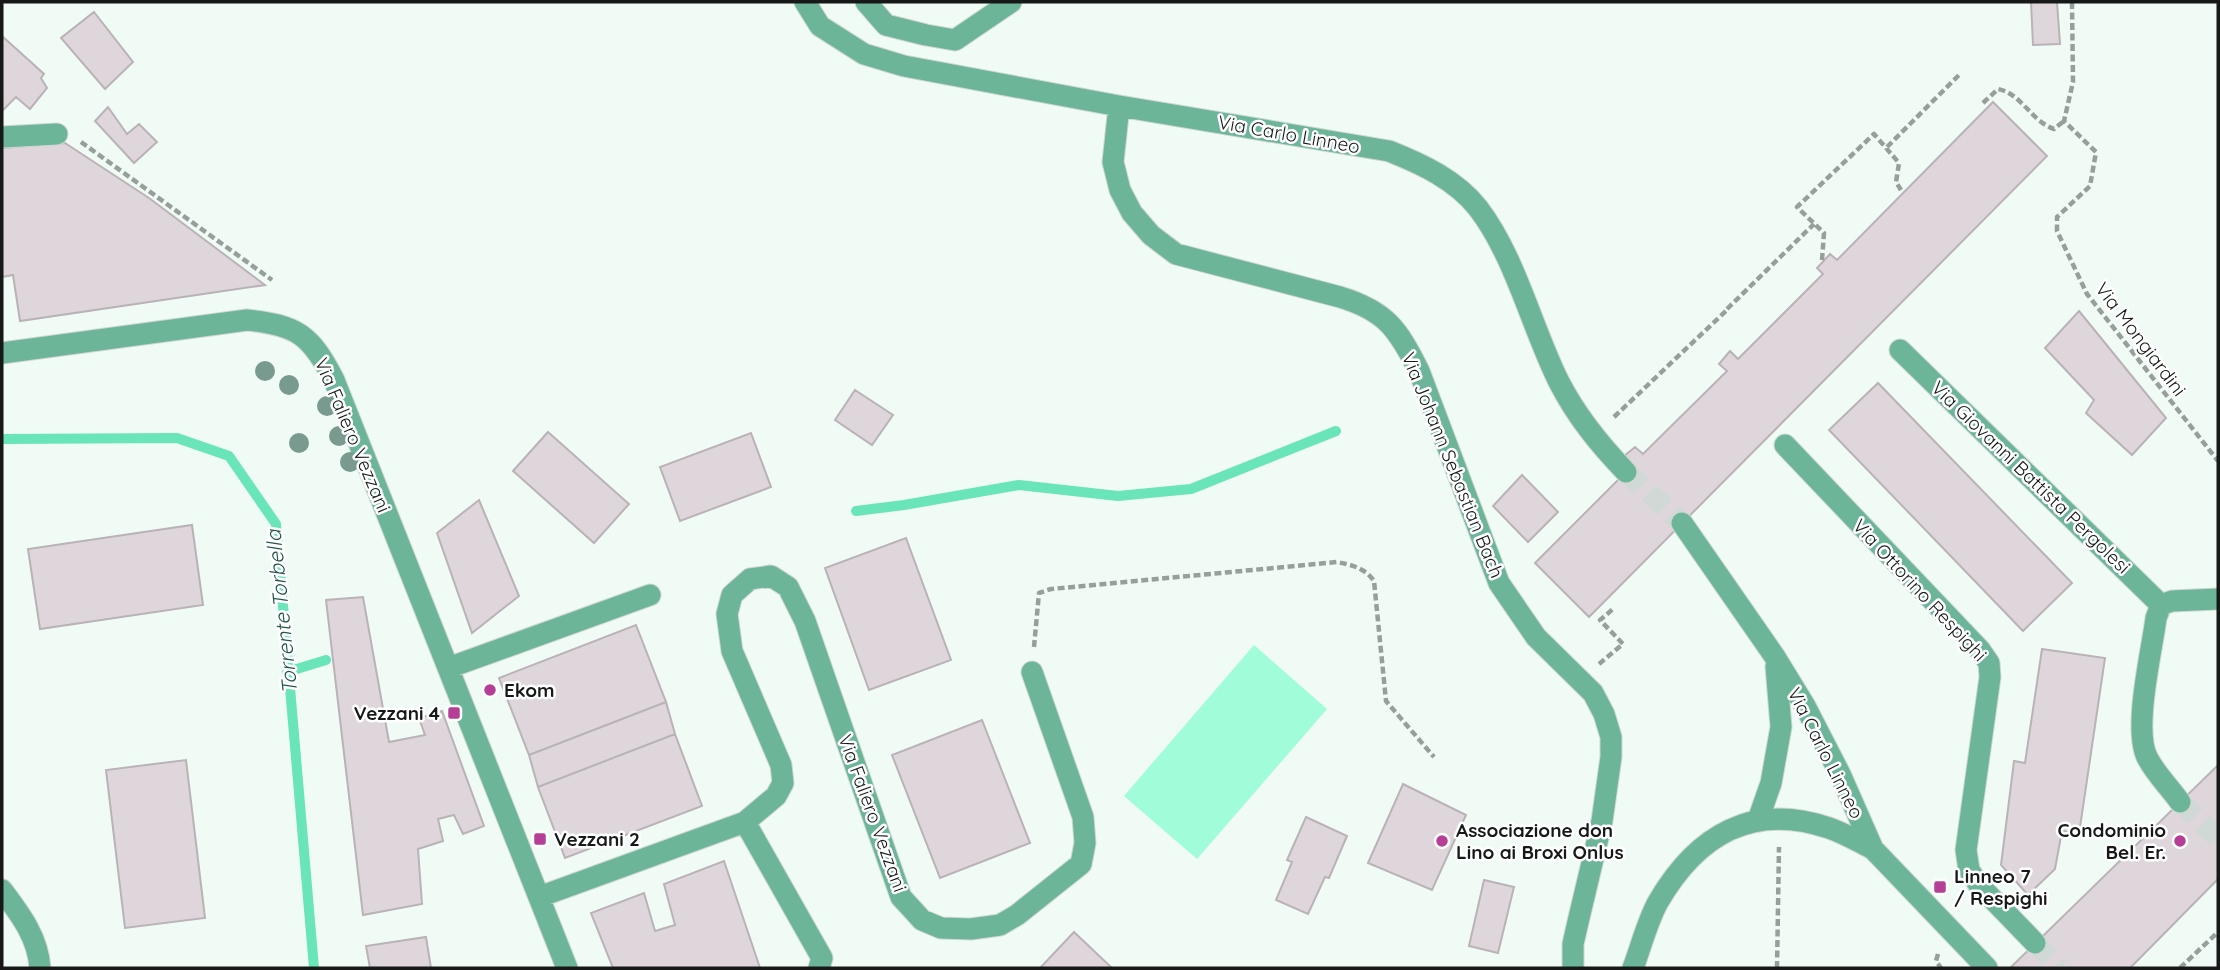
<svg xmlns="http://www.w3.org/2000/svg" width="2220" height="970" font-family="Quicksand,sans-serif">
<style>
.green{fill:#a1fcd9}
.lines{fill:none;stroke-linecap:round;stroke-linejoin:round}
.stream{stroke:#69e5b9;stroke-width:10}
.building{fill:#ded6db;stroke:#b9b2b6;stroke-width:2}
.minor-tunnel{stroke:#d0d9d5;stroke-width:21;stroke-dasharray:21 10;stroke-linecap:butt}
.minor-casing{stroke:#ced7d2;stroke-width:23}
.path{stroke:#979f9b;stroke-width:4.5;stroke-dasharray:7 3.5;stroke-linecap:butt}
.minor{stroke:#6cb599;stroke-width:21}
.tree{fill:#799b8f}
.poi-dot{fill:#b53f97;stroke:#fff;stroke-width:2.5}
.labels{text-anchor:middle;stroke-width:5;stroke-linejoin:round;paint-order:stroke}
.street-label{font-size:19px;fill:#161918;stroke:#fff}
.poi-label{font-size:19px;font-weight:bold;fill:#161918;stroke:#fff;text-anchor:start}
.water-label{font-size:21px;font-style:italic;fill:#215442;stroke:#fff}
</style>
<rect width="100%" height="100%" fill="#f1fbf6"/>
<path class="green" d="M1254,645L1327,709L1197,859L1124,796Z"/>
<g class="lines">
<path class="stream" d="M2,439L177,438L229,456L276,524L314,968
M856,511L904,505L1019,485L1118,496L1191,489L1336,431
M287,672L326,660"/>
</g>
<path class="building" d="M2031,2H2057L2060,44L2033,45Z
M94,12L133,62L105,89L61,38Z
M2,36L44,74L41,78L47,88L30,109L16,97L2,111Z
M1993,102L2047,156L1589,617L1535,563L1631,467L1623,457L1635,447L1643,454L1727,371L1719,364L1730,351L1738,359L1823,274L1817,268L1830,254L1837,260Z
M108,107L127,134L139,124L157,142L134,163L95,121Z
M65,143L149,198L265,285L20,321L13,275L2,277V148Z
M2079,311L2166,418L2132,455L2086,413L2094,400L2045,348Z
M1878,383L2072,583L2023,631L1829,430Z
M855,390L893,415L872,445L835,420Z
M548,432L629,504L594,543L513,471Z
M751,433L771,487L680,521L660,467Z
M1522,475L1558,512L1528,542L1493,506Z
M479,500L519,596L472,633L437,533Z
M192,525L203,605L40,629L28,549Z
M906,538L951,660L869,690L825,568Z
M363,597L389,742L425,735L419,718L442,711L484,826L463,834L454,815L438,819L443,841L418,849L422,904L363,915L326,600Z
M636,625L666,702L529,755L499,678Z
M2042,649L2105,658L2079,834L2062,831L2055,869L2028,895L2001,865L2014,761L2025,763Z
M666,702L675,734L538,787L529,755Z
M982,720L1030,843L940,878L892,755Z
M675,734L702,806L565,858L538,787Z
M186,760L205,918L125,928L106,770Z
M2218,765V879L2140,958L2130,968H2010Z
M1403,784L1466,815L1432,890L1368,863Z
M1306,817L1347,836L1329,878L1325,877L1308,914L1276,900L1292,862L1287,860Z
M724,861L760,968H613L591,913L644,893L655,931L675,925L664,884Z
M1484,880L1514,887L1498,953L1469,946Z
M1074,932L1112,968H1040Z
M426,937L431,968H370L366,946Z"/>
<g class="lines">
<path class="minor-tunnel" d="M1626,472L1682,523
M2180,802L2218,838
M2035,943L2060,968"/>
<defs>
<path id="minor" d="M805,2L820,26L864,54L904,66L1119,106L1389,151C1422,164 1456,180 1478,208C1515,256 1532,328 1559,382C1577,417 1599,444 1626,472
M866,2L886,25L926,35L955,40L1011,2
M1119,106L1113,162L1120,190L1132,213L1151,235L1176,254L1340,297C1386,311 1398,329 1419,371L1499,583L1536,637L1593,693L1604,714L1611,737V757L1602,821L1578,922L1573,944V968
M2,137L57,134
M1900,350L2161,605L2156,618C2152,651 2132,731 2148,759C2156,774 2170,788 2180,802
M2,353L247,320C297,325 311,335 334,380L567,968
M1785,445L1980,650L1989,663L1990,677L1966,850L1969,870L1979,885L2035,943
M1682,523L1775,657L1805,706L1840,774L1873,849L1987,968
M2161,605L2172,601L2218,599
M448,668L650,595
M1758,820L1771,783L1781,727L1776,666
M745,822L822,958L819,968
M2,890C20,914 38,937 40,968
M539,897L745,822L776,796L783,783L781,765L732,651L727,614L732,595L750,579L771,576L788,587L805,621L901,897L922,920L941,928L971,929L1000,925L1017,915L1081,864L1085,843L1083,817L1032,672
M1633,968C1641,947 1647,922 1658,902C1697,835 1752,802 1829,828C1844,833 1859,842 1873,849"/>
</defs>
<use href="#minor" class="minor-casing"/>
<path class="path" d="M2072,2L2073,82L2064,121L2096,152L2090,186L2057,217V231L2087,294L2218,461
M1983,103L1998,89C2022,94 2031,121 2054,129L2064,121
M81,142L272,280
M1887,147L1961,73
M1822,260L1824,233L1797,207L1874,134L1899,163L1896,182L1901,190
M1727,309L1814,224
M1614,417L1728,309
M1034,647L1039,593L1051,589L1337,562C1352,565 1365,568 1374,581L1386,701L1434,757
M1599,664L1623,644L1600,620L1613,609
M1938,954L1936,961L1941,968
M1777,968L1779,847
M2180,968L2218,932"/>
<use href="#minor" class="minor"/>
</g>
<g class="tree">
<circle cx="265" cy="371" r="10"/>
<circle cx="289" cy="385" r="10"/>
<circle cx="327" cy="406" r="10"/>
<circle cx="339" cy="436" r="10"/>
<circle cx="299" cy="443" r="10"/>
<circle cx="350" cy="462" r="10"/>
</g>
<g class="poi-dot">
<circle cx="490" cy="690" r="7"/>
<rect x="447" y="706" width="14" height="14" rx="3.5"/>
<rect x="533" y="832" width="14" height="14" rx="3.5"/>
<circle cx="1442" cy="841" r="7"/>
<circle cx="2180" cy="841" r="7"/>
<rect x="1933" y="880" width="14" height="14" rx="3.5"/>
</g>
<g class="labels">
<g class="street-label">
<text transform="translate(1289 134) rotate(10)" y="7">Via Carlo Linneo</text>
<text transform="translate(2141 339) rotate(53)" y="7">Via Mongiardini</text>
<text transform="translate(353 435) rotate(67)" y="7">Via Faliero Vezzani</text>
<text transform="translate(1453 465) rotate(68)" y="7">Via Johann Sebastian Bach</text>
<text transform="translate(2031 477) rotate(44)" y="7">Via Giovanni Battista Pergolesi</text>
<text transform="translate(1920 590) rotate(47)" y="7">Via Ottorino Respighi</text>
<text transform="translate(1826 753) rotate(63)" y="7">Via Carlo Linneo</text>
<text transform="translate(873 813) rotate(70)" y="7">Via Faliero Vezzani</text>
</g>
<g class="poi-label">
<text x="504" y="697">Ekom</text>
<text x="440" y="720" text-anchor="end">Vezzani 4</text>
<text x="1456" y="837">Associazione don<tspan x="1456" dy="22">Lino ai Broxi Onlus</tspan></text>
<text x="2166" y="837" text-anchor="end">Condominio<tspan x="2166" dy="22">Bel. Er.</tspan></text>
<text x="554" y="846">Vezzani 2</text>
<text x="1954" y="883">Linneo 7<tspan x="1954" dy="22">/ Respighi</tspan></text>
</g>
<g class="water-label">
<text transform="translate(282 612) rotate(-96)" y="7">Torrente Torbella</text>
</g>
</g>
<rect width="2220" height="970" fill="none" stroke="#161918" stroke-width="7"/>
</svg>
